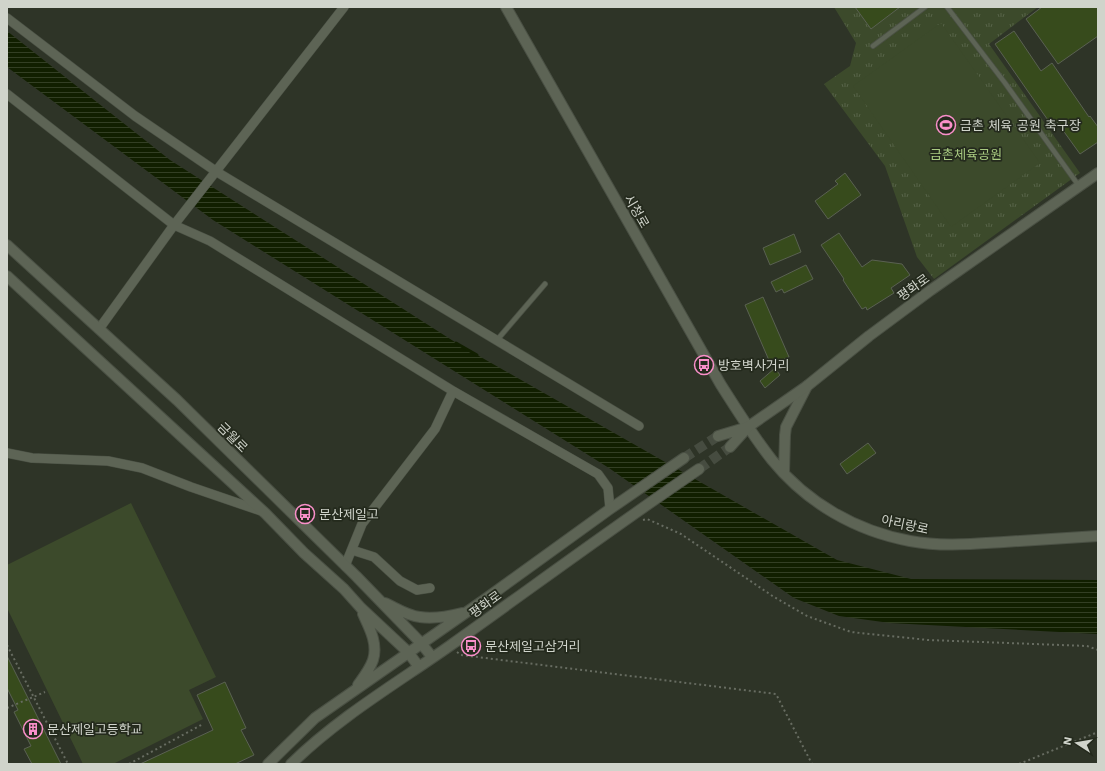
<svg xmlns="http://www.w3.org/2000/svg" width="1105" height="771" font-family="'Work Sans','Noto Sans KR',sans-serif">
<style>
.grass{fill:url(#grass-tufts)}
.garden{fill:#3c4a2b}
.water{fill:url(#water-rules)}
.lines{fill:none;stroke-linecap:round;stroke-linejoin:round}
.stream{stroke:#111f00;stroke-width:3}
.building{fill:#374b1c;stroke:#5a6152}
.secondary-tunnel{stroke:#464c40;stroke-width:10;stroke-dasharray:10 5;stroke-linecap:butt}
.service-casing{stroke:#4a5044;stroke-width:6}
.minor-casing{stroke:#4a5044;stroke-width:10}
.tertiary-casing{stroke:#4a5044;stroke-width:12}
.secondary-casing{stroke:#4a5044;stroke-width:12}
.path{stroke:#676c61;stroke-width:2;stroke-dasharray:2 3;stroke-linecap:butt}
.service{stroke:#5d6455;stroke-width:4.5}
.minor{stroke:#5d6455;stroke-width:9}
.tertiary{stroke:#5d6455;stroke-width:10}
.secondary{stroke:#5d6455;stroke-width:10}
.labels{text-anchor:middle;stroke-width:3.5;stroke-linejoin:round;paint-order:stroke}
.poi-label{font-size:13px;fill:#d0d4cb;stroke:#242a1d;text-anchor:start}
.park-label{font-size:13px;fill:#a9cb81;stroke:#242a1d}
.street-label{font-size:13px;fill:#d0d4cb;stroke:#242a1d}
</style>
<defs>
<pattern id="grass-tufts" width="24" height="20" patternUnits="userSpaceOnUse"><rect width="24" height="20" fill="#3c4a2b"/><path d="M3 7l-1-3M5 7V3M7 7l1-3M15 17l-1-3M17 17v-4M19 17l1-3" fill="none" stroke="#576348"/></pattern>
<pattern id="water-rules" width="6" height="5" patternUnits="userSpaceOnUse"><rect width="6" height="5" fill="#111f00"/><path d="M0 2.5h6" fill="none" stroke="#333f24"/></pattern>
</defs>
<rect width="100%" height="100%" fill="#2e3427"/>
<path class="grass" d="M834,7H1038L989,44L1080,173L934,279L917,257L885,166L824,84L850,66L856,43Z"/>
<path class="garden" d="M941,23L1040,163L951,227L853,86Z
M131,503L216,677L189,690L203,719L113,764H83L7,608V565Z"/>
<path class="water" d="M7,31L170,160L458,344L837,560L911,579L1098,580V634L890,623L839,616L794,598L609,468L213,220L7,67Z"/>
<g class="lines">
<path class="stream" d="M456,343L477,355"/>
</g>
<path class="building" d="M855,7H900L871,29Z
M1042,7H1098V36L1058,64L1026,19Z
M1014,31L1041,71L1052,63L1089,117L1090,116L1098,127V142L1080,154L1057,122L1052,126L995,44Z
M845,173L861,195L828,219L815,201L838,184L835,181Z
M839,233L862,267L872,260L902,264L910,275L891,288L894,293L867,310L866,307L862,309L843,280L844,279L821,245Z
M794,234L801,252L770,265L763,248Z
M806,265L813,279L784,293L782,289L776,292L771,282Z
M763,297L789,357L771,365L745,305Z
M775,368L780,375L765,388L760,381Z
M868,443L876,453L847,474L840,464Z
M7,656L61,764H32L24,749L31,746L14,712L18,710L7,688Z
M225,682L246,728L241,730L254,755L235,764H140L213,730L197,695Z"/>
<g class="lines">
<path class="secondary-tunnel" d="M684,458L718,436
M699,469L730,447"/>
<defs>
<path id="service" d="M947,7L1005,83L1079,186
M873,46L925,7
M497,340L545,284"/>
<path id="minor" d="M7,18L135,116L217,172L639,426
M7,94L174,225L210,241L453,391L598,474L608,488L610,509
M99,329L174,225L344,7
M7,453L32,458L108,461L142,468L191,487L264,512
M352,550L374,557L400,581L417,590L430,588
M345,566L362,524L435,429L453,391"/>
<path id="tertiary" d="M506,7L721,385C737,410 753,436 772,460C807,503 856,531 910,541C941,547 973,544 1004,542C1035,540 1067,538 1098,536
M784,473L785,435L786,427L807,386"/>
<path id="secondary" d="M7,245L177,400L356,576L421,643L432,657
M7,276L265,513L304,553L344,589L361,608L408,652L419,667
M718,436L748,427
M730,447L748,427L807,386L869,336L931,290L1098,173
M385,603C396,608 408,616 420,617C432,619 450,616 462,613
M358,685C363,678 370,669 373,660C378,644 370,629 363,614
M268,764L315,718L484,600L610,509L684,458
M291,764C339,717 397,683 451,645C534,586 615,526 699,469"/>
</defs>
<use href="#service" class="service-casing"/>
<use href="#minor" class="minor-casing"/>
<use href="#tertiary" class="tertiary-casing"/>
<use href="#secondary" class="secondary-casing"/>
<path class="path" d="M643,520L647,519L681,534L774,597L807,616L851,632L928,640L1087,646L1098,650
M7,645L68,764
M457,652L461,655L776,694L812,764
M7,708L45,692
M129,764L203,724
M1019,764L1098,732"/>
<use href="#service" class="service"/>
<use href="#minor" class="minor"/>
<use href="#tertiary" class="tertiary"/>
<use href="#secondary" class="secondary"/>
</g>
<defs>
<symbol id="stadium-ring" viewBox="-11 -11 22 22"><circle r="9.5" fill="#242a1d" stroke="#f98fc9" stroke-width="1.5"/><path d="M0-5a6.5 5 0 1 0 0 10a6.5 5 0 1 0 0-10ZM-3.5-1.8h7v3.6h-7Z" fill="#f98fc9"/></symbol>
<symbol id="bus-ring" viewBox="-11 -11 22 22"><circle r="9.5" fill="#242a1d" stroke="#f98fc9" stroke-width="1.5"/><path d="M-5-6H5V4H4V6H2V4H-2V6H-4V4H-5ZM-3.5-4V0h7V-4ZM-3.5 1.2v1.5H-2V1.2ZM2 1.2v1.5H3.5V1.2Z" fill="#f98fc9"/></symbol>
<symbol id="building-ring" viewBox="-11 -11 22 22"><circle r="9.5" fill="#242a1d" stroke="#f98fc9" stroke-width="1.5"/><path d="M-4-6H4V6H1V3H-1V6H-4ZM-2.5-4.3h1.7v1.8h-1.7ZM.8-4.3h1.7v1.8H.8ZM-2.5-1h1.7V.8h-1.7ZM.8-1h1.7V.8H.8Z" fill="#f98fc9"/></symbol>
</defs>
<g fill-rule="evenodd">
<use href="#stadium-ring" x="935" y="114" width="22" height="22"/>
<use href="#bus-ring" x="693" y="354" width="22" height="22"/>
<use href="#bus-ring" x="294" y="503" width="22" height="22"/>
<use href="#bus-ring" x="460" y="635" width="22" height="22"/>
<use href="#building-ring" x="22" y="718" width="22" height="22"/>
</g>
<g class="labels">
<g class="poi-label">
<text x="960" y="130">금촌 체육 공원 축구장</text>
<text x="718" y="370">방호벽사거리</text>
<text x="319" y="519">문산제일고</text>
<text x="485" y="651">문산제일고삼거리</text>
<text x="47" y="734">문산제일고등학교</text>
</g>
<g class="park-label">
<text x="966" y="159">금촌체육공원</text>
</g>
<g class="street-label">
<text transform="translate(637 211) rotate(60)" y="5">시청로</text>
<text transform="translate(913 287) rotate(-36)" y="5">평화로</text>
<text transform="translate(233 437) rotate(45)" y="5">금월로</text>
<text transform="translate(905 524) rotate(12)" y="5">아리랑로</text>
<text transform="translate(485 604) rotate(-36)" y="5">평화로</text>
</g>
</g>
<rect width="1105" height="771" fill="none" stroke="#d0d4cb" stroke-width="16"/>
<g transform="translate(1077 743) rotate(282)" stroke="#242a1d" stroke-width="3" paint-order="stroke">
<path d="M0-3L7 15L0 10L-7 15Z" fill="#d0d4cb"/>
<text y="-6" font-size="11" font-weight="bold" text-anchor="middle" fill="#d0d4cb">N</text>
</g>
</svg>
